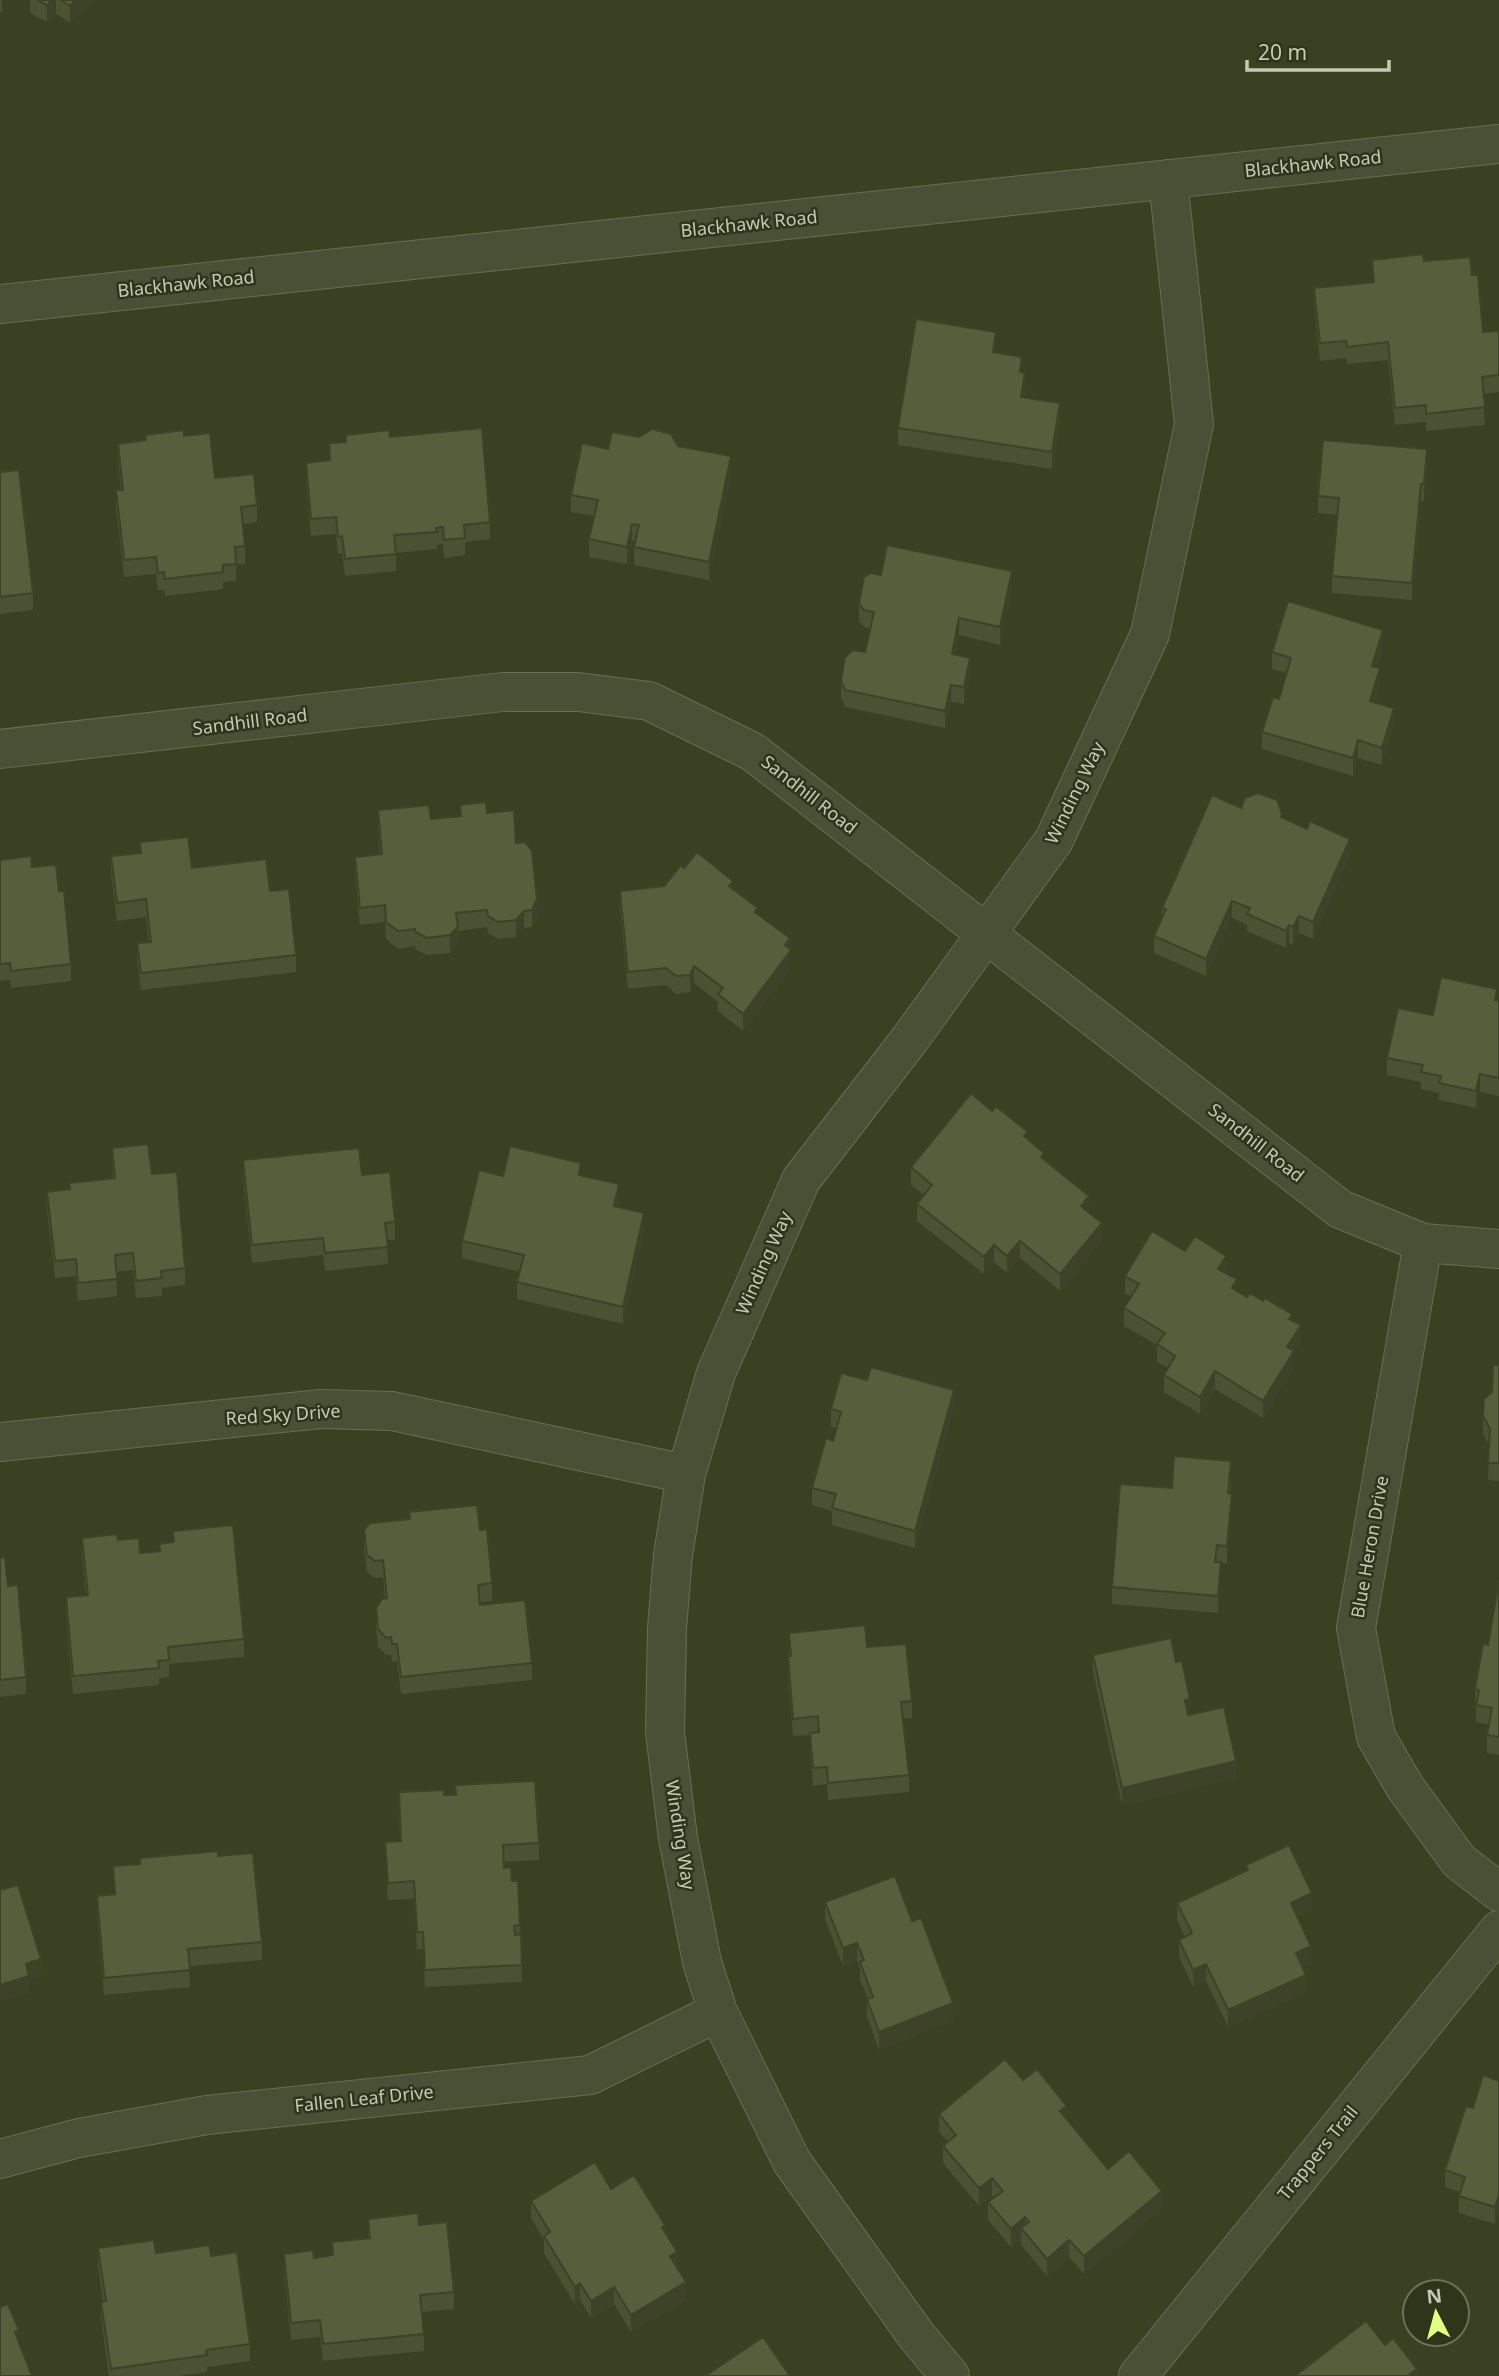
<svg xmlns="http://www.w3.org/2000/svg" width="1499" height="2376" font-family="'Noto Sans',sans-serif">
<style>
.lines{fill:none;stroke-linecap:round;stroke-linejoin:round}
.minor-casing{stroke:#686e54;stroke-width:40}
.minor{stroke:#4a5036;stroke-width:38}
.wall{fill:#4b5133}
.shaded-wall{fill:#3d4229}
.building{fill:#575e3b;stroke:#3d4229;stroke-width:2}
.labels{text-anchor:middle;stroke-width:5;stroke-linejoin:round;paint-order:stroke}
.street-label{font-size:18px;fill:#c5cbb2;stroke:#2f351b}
</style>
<rect width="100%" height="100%" fill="#3a4022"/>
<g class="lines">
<defs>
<path id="minor" d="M0,304L1499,144
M0,749L503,692H578L649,701L753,752L1340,1209L1423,1243L1499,1249
M1423,1243L1356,1628L1376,1737L1405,1787L1459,1861L1499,1892
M0,1442L321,1409L392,1411L686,1474
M0,2159L79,2138L207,2115L590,2075L718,2012
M950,2376L916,2335L792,2162L718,2012L702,1962L678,1838L665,1732L667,1628L673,1555L686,1474L716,1373L801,1180L910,1039L1054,840L1150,634L1194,424L1168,179
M1138,2376L1499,1930"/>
</defs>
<use href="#minor" class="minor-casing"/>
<use href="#minor" class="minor"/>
</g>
<path class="wall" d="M0,0H2V12H0Z
M30,0H91L70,23L56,14L47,22L30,13Z
M1372,260L1424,261L1472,275L1483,332L1499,331V392L1483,394L1485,425L1426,431V422L1395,425L1388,360L1347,364L1346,358L1320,361L1314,305V288L1373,283Z
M996,350V353L1022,372L1025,390L1024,397L1060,420L1052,469L898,445V428Z
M346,435L390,437L490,522V539L465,542V555L444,558L443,544L437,545V549L396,553V571L345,576L342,553L338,554L336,534L311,536L306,480V463L329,460V443L346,442Z
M184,436L215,478L257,505V522L243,524L245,546V564H236V581L223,582V589L165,596L164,590H158L156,574L124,577L116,508V490H121L118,461V444Z
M678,446L731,473L709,580L634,565V547L635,541H632L627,564L589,557V539L594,516L571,512V495L608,449Z
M1427,466L1424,501L1421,502L1412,600L1332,593V576L1337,515L1318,513V496Z
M0,472L33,593V610L0,614Z
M881,575L1012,588L1000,645L959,635L955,655L970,675L964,704L951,702L945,728L845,707L841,697V680L865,652L870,629L864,627L859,621V603Z
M1383,647L1377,667L1380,685L1375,702L1394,725L1382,765L1358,758L1353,776L1262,749V732L1279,699L1286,673L1272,669V652Z
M460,805L487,813L516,843L537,917L532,927L524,928L516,937L498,939L488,933L487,927L458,931V944L450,953L427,955L415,949V946L398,949L386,939L385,922L360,925L355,874V857L380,854L378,828V810L431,819L460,816Z
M1241,808L1282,818L1350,856L1313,939L1299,933L1293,945L1289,943L1286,948L1247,931V925L1232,918L1206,976L1154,953V936L1162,917V908Z
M140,842L192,868L270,891L296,955V972L141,990L137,960V943L149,942L146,917L117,921L111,873V856L140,853Z
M0,860L32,867L59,891L71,964V981L11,988L10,980L0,981Z
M684,868L733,889L790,950L791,967L743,1031L718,1011V1002L694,983L690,992L676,994L666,985L628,989L620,908V891L664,886Z
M1497,1001H1499V1096L1480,1092L1476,1108L1439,1100V1093L1421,1089V1082L1387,1075V1058L1433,1015Z
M1028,1139L1089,1213L1102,1240L1060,1291L1020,1258L1007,1273L994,1262L984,1274L917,1221V1204L924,1195L911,1185V1167Z
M112,1148L152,1174L185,1268V1285L162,1288V1296L136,1298L133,1270L116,1272L117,1296L78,1301L76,1276L55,1278L47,1209V1192L69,1190V1183L113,1179Z
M243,1160L362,1175L395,1222V1240H387L388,1264L325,1271L323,1255L252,1263L243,1177Z
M581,1175L619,1201L618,1207L644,1230L623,1324L517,1299V1282L520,1272L462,1258V1241L503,1176Z
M1185,1251L1226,1273L1237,1291L1292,1320L1301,1343L1294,1353V1368L1263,1418L1215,1389L1200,1414L1164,1392V1375L1168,1368L1157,1362V1345L1124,1326V1308L1131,1297L1125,1293V1276Z
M1499,1365V1481L1488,1480L1489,1445L1483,1433V1416L1492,1392Z
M954,1407L915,1548L832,1525V1511L812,1505V1488L833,1441L837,1428L831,1427V1409Z
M1231,1479L1230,1493L1232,1511L1227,1564L1221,1563V1579L1218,1613L1112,1604V1587L1172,1488Z
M409,1512L480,1530L492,1583V1601L479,1602L480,1605L532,1663V1680L401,1694L397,1661L392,1662L391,1655H386L378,1647L376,1625V1608L385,1599L383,1577L375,1578L367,1572L364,1548V1530L409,1519Z
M173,1531L244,1639V1657L169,1664V1677L159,1678V1685L73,1694L66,1615V1597L86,1595L82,1555V1538L118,1540L140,1553L159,1551V1544L173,1543Z
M0,1558L8,1586L26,1677V1694L0,1697Z
M1499,1580V1755L1487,1753V1735L1489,1725L1476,1722V1707H1475V1689L1488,1645Z
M789,1633L867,1647L912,1701V1718L903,1719L909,1775V1792L828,1800L827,1784L813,1786L810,1750V1735L793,1736L788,1674V1656H789Z
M1093,1655L1176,1662L1190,1715L1236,1778L1122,1805L1093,1672Z
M399,1792L444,1795L539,1843V1860L503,1862L504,1868L512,1881H518L522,1982L425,1987L423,1949L417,1950L414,1899L388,1900L385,1842L400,1841Z
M218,1856L262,1942V1960L189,1966L190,1987L104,1995L97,1913V1896L114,1894L113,1866L140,1864V1858Z
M1246,1865L1312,1910L1297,1917L1311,1963L1303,1967L1306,1992L1228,2027L1206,1981L1193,1987L1179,1957V1940L1185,1937L1177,1920V1903L1246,1871Z
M825,1902L912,1921L953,2020L879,2050L867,2016V1999L868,1998L860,1980V1969L857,1960L843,1966L825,1919Z
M1023,2080L1067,2120L1108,2169L1162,2208L1084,2274L1069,2257L1047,2276L1021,2245V2238L1011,2247L988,2220V2202L994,2198L992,2195L979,2206L943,2163V2146L948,2142L939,2132V2114Z
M1499,2081L1495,2224L1459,2213V2196L1460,2192L1445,2187V2170L1473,2108Z
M611,2189L665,2232L677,2268L686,2300L631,2332L614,2304L591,2318L580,2300L575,2304L544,2253V2240L531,2218V2201Z
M368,2219L419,2225L454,2292V2309L422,2312L424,2334V2351L323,2361L320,2337L291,2340L284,2271V2254L314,2258L332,2256V2242L368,2238Z
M98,2248L156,2253L211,2256L250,2344V2361L207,2367V2372L180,2376H109L101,2319V2302H103L98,2265Z"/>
<path class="shaded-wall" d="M52,0H56V14L47,22V5Z
M75,0H91L70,23V6Z
M996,332V350L993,370V352Z
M1025,373V390L1021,414V397Z
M1060,403V420L1052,469V452Z
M1427,449V466L1424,501V484Z
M731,456V473L709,580V562Z
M1421,484V502L1412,600V583Z
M632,524V541L627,564V547Z
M1012,571V588L1000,645V627Z
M959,618V635L952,671V654Z
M1383,630V647L1372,683V666Z
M970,658V675L964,704V687Z
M1380,668V685L1370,718V701Z
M951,685V702L945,728V711Z
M1394,708V725L1382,765V748Z
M1358,740V758L1353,776V758Z
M1350,839V856L1313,939V922Z
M537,899V917L532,927V910Z
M1232,901V918L1206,976V959Z
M524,911V928L516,937V920Z
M1299,916V933L1293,945V927Z
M1289,925V943L1286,948V931Z
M458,927V944L450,953V935Z
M790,938L791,967L743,1031V1014Z
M694,966V983L690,992V975Z
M1480,1074V1092L1476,1108V1091Z
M619,1184V1201L614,1223V1206Z
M1089,1196V1213L1081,1206Z
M644,1213V1230L623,1324V1307Z
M1102,1223V1240L1060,1291V1274Z
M1020,1241V1258L1007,1273V1256Z
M994,1245V1262L984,1274V1257Z
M1226,1256V1273L1218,1269Z
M1237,1279V1296L1232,1288Z
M1301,1325V1343L1294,1353V1368L1263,1418V1401L1287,1347Z
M1215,1371V1389L1200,1414V1397Z
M954,1390V1407L915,1548V1531Z
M1232,1494V1511L1227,1564V1546Z
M1221,1562V1579L1218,1613V1596Z
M1190,1699V1716L1185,1717V1700Z
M1236,1761V1778L1122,1805V1788Z
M1312,1893V1910L1291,1920V1903Z
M857,1943V1960L843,1966V1948Z
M1311,1946V1963L1296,1970V1953Z
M41,1959V1976L29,1980V1994L0,2002V1985L26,1964Z
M1206,1964V1981L1193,1987V1970Z
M1306,1975V1992L1228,2027V2010Z
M953,2003V2020L879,2050V2032Z
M1067,2106V2123L1060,2111Z
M992,2178V2195L979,2206V2188Z
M1162,2191V2208L1084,2274V2256Z
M1499,2195V2212L1495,2224V2207Z
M1025,2217V2233L1021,2228V2238L1011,2247V2229Z
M1069,2240V2257L1047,2276V2259Z
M677,2252V2270L670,2256Z
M686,2282V2300L631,2332V2315Z
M580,2283V2300L575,2304V2287Z
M614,2287V2304L591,2318V2301Z
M19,2330V2348L15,2332Z
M1417,2369V2376H1410V2374Z"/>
<path class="building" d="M38,0H52L47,5Z
M61,0H75L70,6Z
M1423,254L1424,261L1470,257L1472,275H1478L1483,332L1499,331V375L1482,377L1485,407L1426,414V405L1395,408L1388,342L1347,347L1346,341L1320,343L1314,288L1374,282L1372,260Z
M916,319L996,332L993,352L1022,357L1020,372L1025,373L1021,397L1060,403L1052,452L898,428Z
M482,428L490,522L464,525L465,538L444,540L443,527L436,528L437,532L394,535L396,554L345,559L342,536L338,537L336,517L311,519L306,463L330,460L329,443L346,442V435L389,430L390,437Z
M652,429L671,434L678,446L731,456L709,562L634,547L639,525L632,524L627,547L589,539L598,500L571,495L582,443L608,449L612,432L639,437Z
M184,430V436L210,433L215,478L254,474L257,505L241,507L245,546L235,547L236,564L223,565V572L165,579L164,572L158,573L156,557L124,560L116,490H123L118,444L146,440L145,435Z
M1323,440L1427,449L1424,484H1421L1412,583L1332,576L1339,498L1318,496Z
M19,470L33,593L0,597V472Z
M887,545L1012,571L1000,627L959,618L952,654L970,658L964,687L951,685L945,711L845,690L841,680L845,657L853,650L865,652L874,612L864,610L859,603L864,577L871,573L881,575Z
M1288,601L1383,630L1372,666L1380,668L1370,701L1394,708L1382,748L1358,740L1353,758L1262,732L1273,697L1279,699L1291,658L1272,652Z
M1258,793L1277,800L1282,814L1281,817L1307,829L1310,821L1350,839L1313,922L1299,916L1293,927L1289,925L1286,931L1247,914L1250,908L1232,901L1206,959L1154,936L1166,909L1162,908L1212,795L1241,808L1245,798Z
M486,802L487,813L514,810L516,843L525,842L532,851L537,899L532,910L524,911L516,920L498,922L488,916L487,910L456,913L458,927L450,935L427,938L415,932V929L398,931L386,922L385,905L360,908L355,857L382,854L378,810L429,805L431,819L461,816L460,805Z
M188,837L192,868L266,859L270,891L289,889L296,955L141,973L137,943L151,942L146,899L117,903L111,856L141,853L140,842Z
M697,852L733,881L729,886L758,908L755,912L790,938L785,945L791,950L743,1014L718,994L723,988L694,966L690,975L676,976L666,968L628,972L620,891L664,886L681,865L684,868Z
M31,856L32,867L56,865L59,891H64L71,964L11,971L10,963L0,964V860Z
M1441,977L1497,989L1495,1000L1499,1001V1078L1480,1074L1476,1091L1439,1083L1441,1076L1421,1072L1423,1065L1387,1058L1398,1008L1433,1015Z
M971,1093L992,1111L996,1106L1028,1132L1024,1136L1044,1153L1041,1157L1089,1196L1081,1206L1102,1223L1060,1274L1020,1241L1007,1256L994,1245L984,1257L917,1204L932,1185L911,1167Z
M148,1144L152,1174L177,1172L185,1268L161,1271L162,1278L136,1281L133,1253L115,1255L117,1279L78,1283L76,1259L55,1261L47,1192L70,1189L69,1183L115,1178L112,1148Z
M510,1146L581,1163L579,1175L619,1184L614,1206L644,1213L623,1307L517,1282L524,1255L462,1241L479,1170L503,1176Z
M359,1148L362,1175L390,1172L395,1222L385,1223L388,1247L325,1253L323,1238L252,1245L243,1160Z
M1152,1231L1185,1251L1195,1236L1226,1256L1218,1269L1237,1279L1232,1288L1247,1297L1250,1293L1263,1301L1265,1298L1292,1314L1289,1319L1301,1325L1287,1347L1294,1351L1263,1401L1215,1371L1200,1397L1164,1375L1175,1356L1157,1344L1165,1333L1124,1308L1139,1284L1125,1276Z
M1493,1365H1499V1463H1488L1490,1429L1483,1416L1484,1399L1492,1392Z
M871,1367L954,1390L915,1531L832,1508L836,1494L812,1488L826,1438L833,1441L841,1412L831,1409L841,1373L867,1380Z
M1174,1456L1231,1461L1228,1493L1232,1494L1227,1546L1217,1545L1215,1562H1221L1218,1596L1112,1587L1120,1484L1172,1488Z
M477,1505L480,1530L487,1529L492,1583L478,1585L480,1605L525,1600L532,1663L401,1677L397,1644H392L391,1637L386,1638L378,1629L376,1608L382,1599L387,1598L383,1560L375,1561L367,1555L364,1530L370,1523L410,1519L409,1512Z
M233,1525L244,1639L168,1647L169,1660L158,1661L159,1668L73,1676L66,1597L88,1595L82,1538L117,1534L118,1540L139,1538L140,1553L160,1551L159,1544L174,1542L173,1531Z
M5,1557L8,1586L18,1585L26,1677L0,1680V1558Z
M1499,1580V1737L1487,1735L1492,1708L1476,1705L1479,1690L1475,1689L1483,1643L1488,1645Z
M865,1625L867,1647L906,1644L912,1701L901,1702L909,1775L828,1783L827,1767L813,1768L810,1733L819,1732L818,1716L793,1719L788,1656H791L789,1633Z
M1171,1638L1176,1662L1182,1661L1190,1699L1185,1700L1188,1715L1224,1707L1236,1761L1122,1788L1093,1655Z
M535,1781L539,1843L503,1845L504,1868L511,1867L512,1881H518L520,1925L514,1926L515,1935L521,1934L522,1965L425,1970L423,1932H417L414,1881L388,1883L385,1842L401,1841L399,1792L444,1790V1795H456L455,1785Z
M1289,1845L1312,1893L1291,1903L1311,1946L1296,1953L1306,1975L1228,2010L1206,1964L1193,1970L1179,1940L1192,1933L1177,1903L1248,1870L1246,1865Z
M218,1851V1856L253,1853L262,1942L188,1949L190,1970L104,1978L97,1896L115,1894L113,1866L140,1864V1858Z
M895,1876L912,1921L921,1918L953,2003L879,2032L867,1999L873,1997L860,1962L864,1960L857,1943L843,1948L825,1902Z
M18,1885L41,1959L26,1964L29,1976L0,1985V1890Z
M1005,2059L1023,2080L1037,2069L1067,2106L1060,2111L1108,2169L1129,2151L1162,2191L1084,2256L1069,2240L1047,2259L1021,2228L1029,2222L1025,2217L1011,2229L988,2202L1003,2191L992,2178L979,2188L943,2146L956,2135L939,2114Z
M1483,2075L1499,2081V2195L1495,2207L1459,2196L1465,2177L1445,2170L1466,2106L1473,2108Z
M595,2162L611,2189L634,2175L665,2225L662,2227L677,2252L670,2256L686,2282L631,2315L614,2287L591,2301L580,2283L575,2287L544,2236L550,2232L531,2201Z
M418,2213L419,2225L447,2222L454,2292L420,2295L424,2334L323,2344L320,2320L291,2323L284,2254L313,2250L314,2258L333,2255L332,2242L370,2238L368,2219Z
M154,2240L156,2253L209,2245L211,2256L237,2252L250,2344L206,2350L207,2355L111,2369L101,2302L106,2301L98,2248Z
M8,2304L19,2330L15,2332L32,2376H0V2307Z
M1366,2321L1385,2345L1393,2338L1417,2369L1410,2374L1412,2376H1295Z
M763,2337L790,2376H705Z"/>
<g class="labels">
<g class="street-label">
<text transform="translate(1313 164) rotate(-6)" y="6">Blackhawk Road</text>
<text transform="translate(749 224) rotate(-6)" y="6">Blackhawk Road</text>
<text transform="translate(186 284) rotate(-6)" y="6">Blackhawk Road</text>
<text transform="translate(250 722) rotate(-7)" y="6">Sandhill Road</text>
<text transform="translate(1075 793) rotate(-64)" y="6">Winding Way</text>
<text transform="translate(809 795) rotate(38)" y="6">Sandhill Road</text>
<text transform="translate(1256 1143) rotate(38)" y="6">Sandhill Road</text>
<text transform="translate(764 1263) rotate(-66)" y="6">Winding Way</text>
<text transform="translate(283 1415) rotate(-4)" y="6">Red Sky Drive</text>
<text transform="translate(1370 1547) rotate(-80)" y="6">Blue Heron Drive</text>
<text transform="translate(680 1835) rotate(81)" y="6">Winding Way</text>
<text transform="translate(364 2099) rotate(-6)" y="6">Fallen Leaf Drive</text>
<text transform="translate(1318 2153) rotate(-51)" y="6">Trappers Trail</text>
</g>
</g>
<g transform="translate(1436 2313) rotate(354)"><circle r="33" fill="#2f351b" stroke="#6b7157" stroke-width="2"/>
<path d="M0-5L12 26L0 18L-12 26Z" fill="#e0ff83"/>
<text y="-10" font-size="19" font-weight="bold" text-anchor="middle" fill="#c5cbb2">N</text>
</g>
<path d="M1247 60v10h142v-10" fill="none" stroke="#c5cbb2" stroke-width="3.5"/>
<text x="1258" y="60" font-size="21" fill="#c5cbb2" stroke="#2f351b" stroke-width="5" paint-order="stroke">20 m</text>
</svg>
